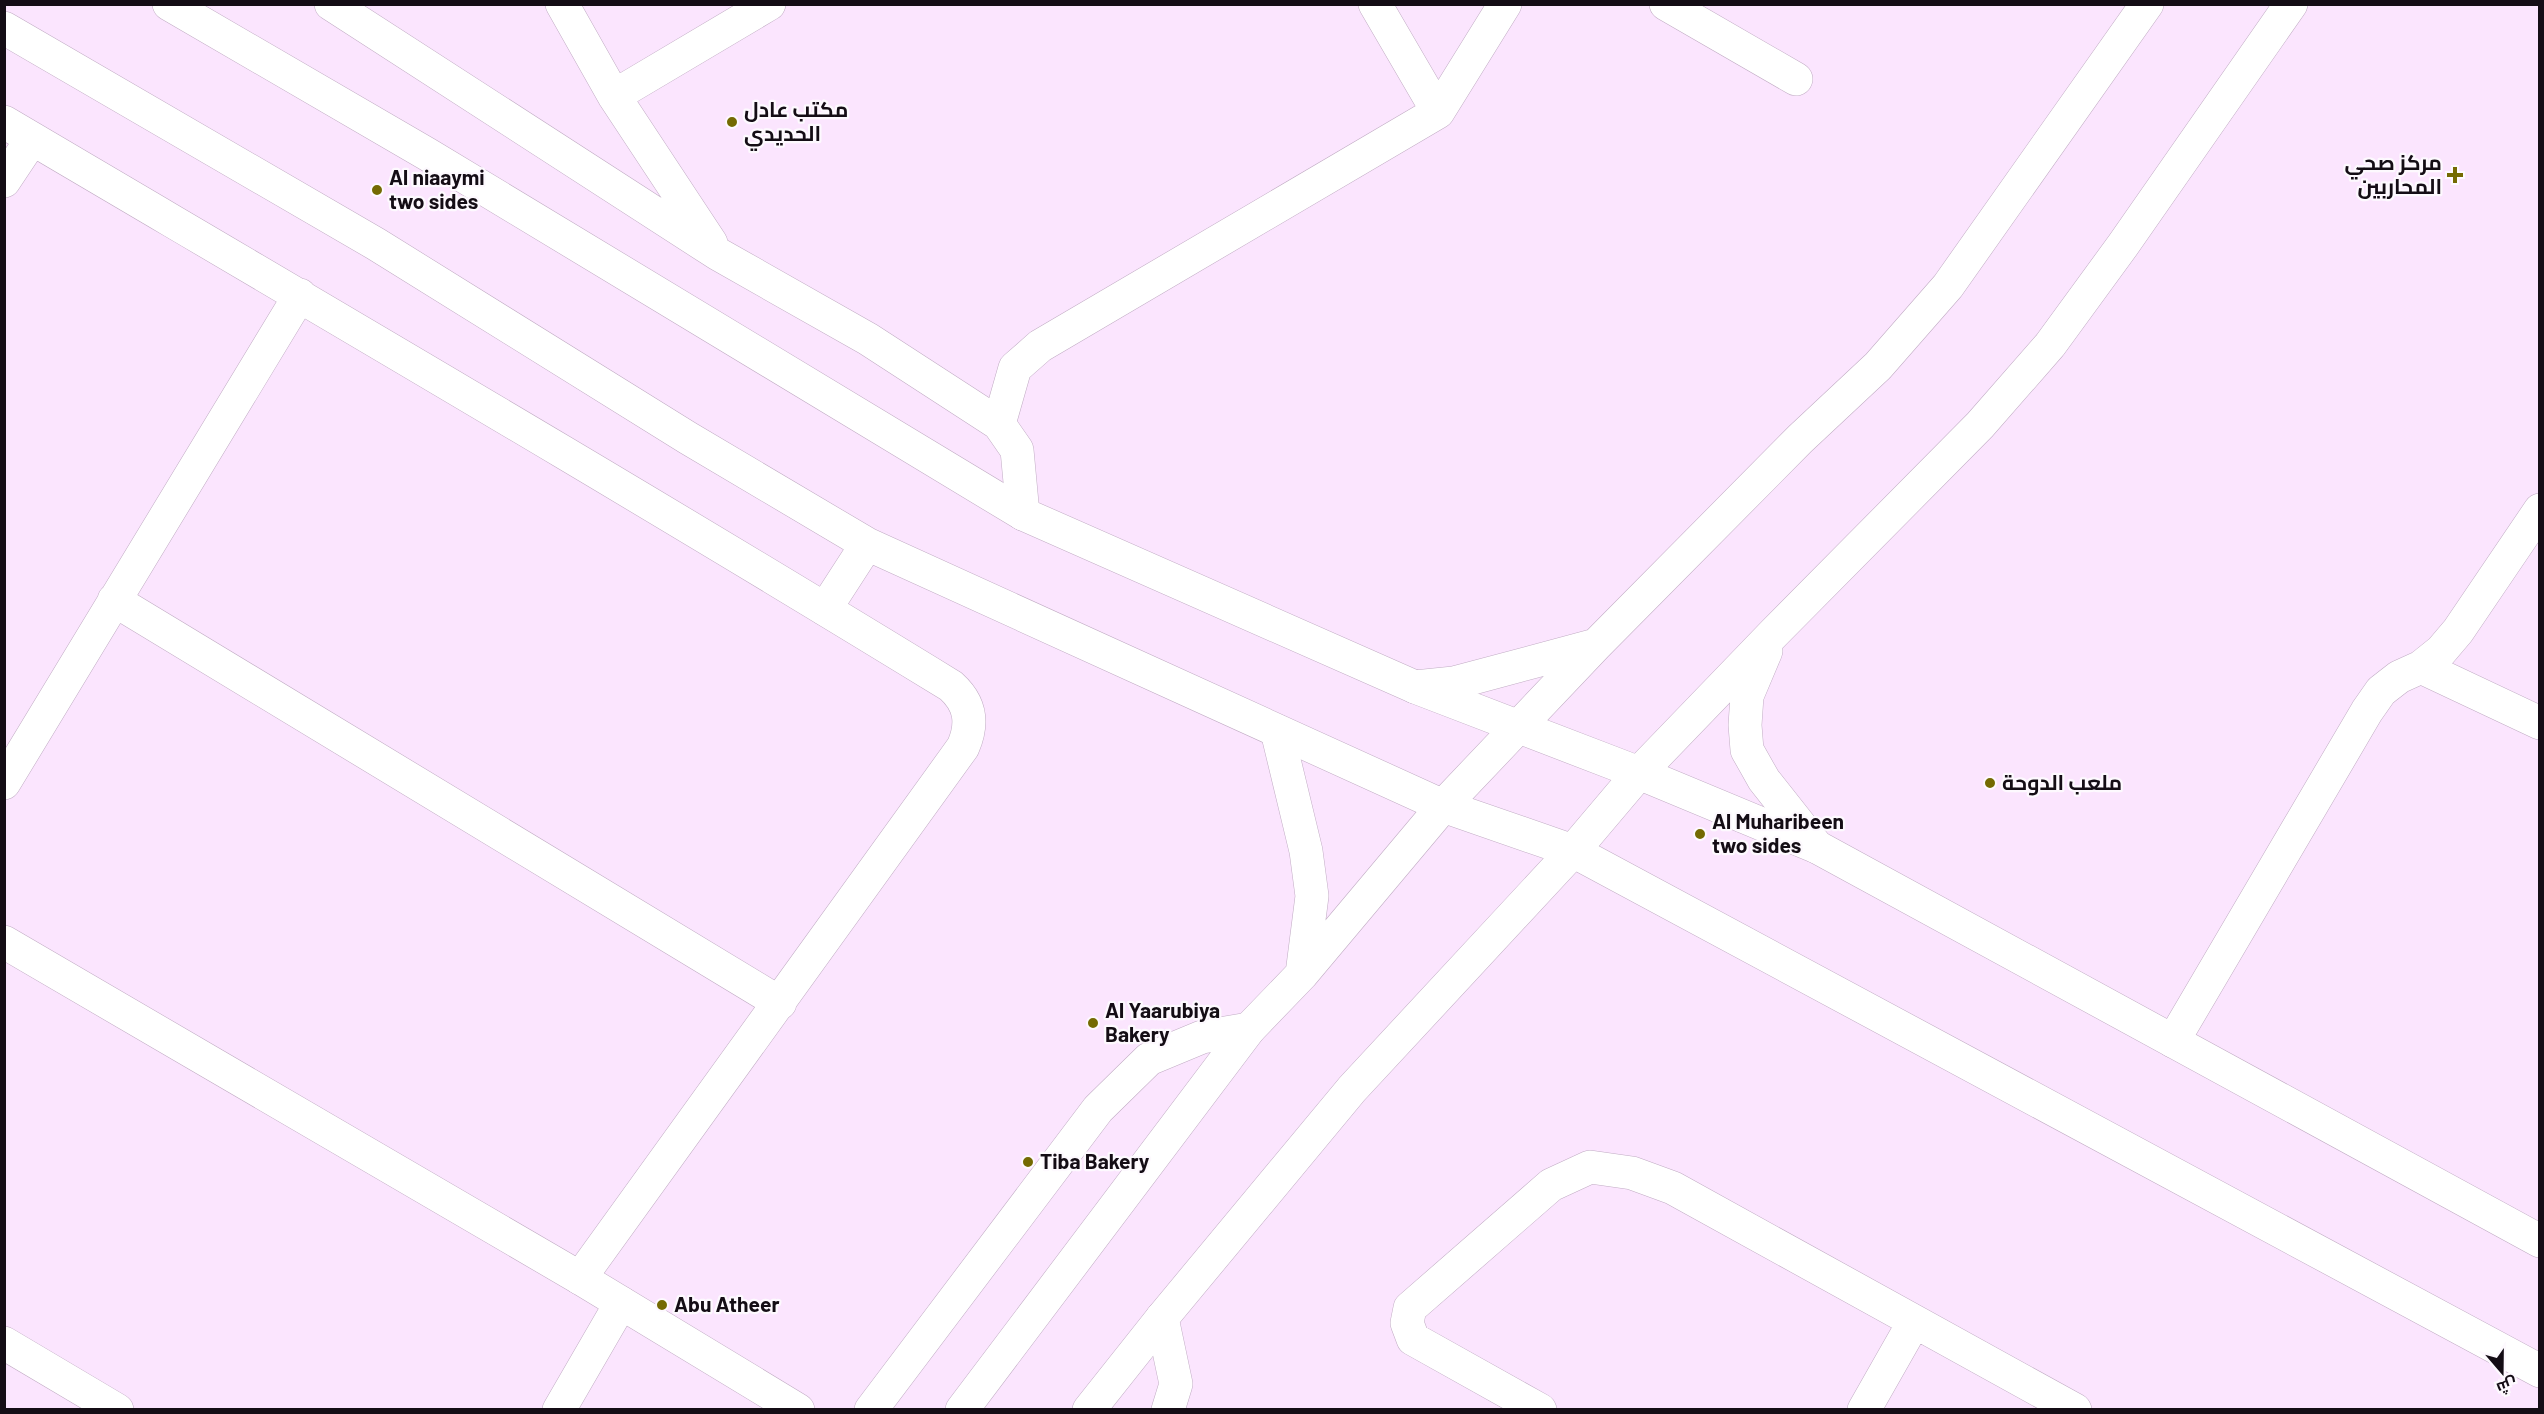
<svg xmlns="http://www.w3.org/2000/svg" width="2544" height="1414" font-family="Barlow,Cairo,sans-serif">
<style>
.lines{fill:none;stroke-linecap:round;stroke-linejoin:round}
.minor-casing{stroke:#c1acc4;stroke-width:34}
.tertiary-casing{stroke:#c1acc4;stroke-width:34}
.secondary-casing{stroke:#c1acc4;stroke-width:34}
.primary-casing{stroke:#c1acc4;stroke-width:34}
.minor{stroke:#fff;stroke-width:33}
.tertiary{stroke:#fff;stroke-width:33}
.secondary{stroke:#fff;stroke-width:33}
.primary{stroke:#fff;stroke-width:33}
.poi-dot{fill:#746a02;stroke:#fdf9fe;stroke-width:2}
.labels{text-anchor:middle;stroke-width:4.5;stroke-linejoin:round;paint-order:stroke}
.poi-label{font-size:21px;font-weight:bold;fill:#140d15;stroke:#fdf9fe;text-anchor:start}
</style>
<rect width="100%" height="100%" fill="#fbe5fe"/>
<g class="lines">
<defs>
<path id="minor" d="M331,4L718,254L868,339L999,424
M562,4L614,96L711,243
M1375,4L1438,112
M1666,4L1796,79
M614,96L769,4
M4,122C321,309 638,494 951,686C971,704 973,724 963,747L580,1278
M4,181L32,139
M1023,514L1017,450L999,424L1015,368L1040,346L1438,112L1505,4
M114,600L780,1003
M2421,667L2540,723
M4,783L300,295
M2173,1041L2367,711L2381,691L2399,677L2421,667L2441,651L2458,631L2540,510
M1162,1318L1176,1384L1168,1410
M4,1343L117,1410
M559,1410L621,1303
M871,1410L1098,1109L1149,1059L1202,1037L1249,1029
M1540,1410L1413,1339L1407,1323L1410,1308L1551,1185L1590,1167L1632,1173L1673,1188L2075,1410
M1864,1410L1914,1322"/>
<path id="tertiary" d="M1639,773L1817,847L2540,1241
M1573,851L2540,1371
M4,942L580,1278L798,1410"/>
<path id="secondary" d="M169,4L427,154L1023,514L1415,687L1639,773
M4,28L376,244L688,438L867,544L1443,806L1573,851
M825,609L867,544"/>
<path id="primary" d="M1766,651L1747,696L1745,725L1747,750L1764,780L1817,847
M1415,687L1454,683L1596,645
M1277,731L1306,851L1312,896L1302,974
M962,1410L1249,1029L1302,974L1443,806L1596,645L1800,439L1878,366L1948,286L2147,4
M1089,1410L1162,1318L1352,1089L1573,851L1639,773L1774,633L1980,425L2050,345L2123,245L2291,4"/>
</defs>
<use href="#minor" class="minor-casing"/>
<use href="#tertiary" class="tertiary-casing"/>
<use href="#secondary" class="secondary-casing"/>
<use href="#primary" class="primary-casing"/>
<use href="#minor" class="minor"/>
<use href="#tertiary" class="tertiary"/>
<use href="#secondary" class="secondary"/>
<use href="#primary" class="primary"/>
</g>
<g class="poi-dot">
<circle cx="732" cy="122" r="6"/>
<path d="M2452 166h6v6h6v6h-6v6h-6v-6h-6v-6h6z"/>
<circle cx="377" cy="190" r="6"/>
<circle cx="1990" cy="783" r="6"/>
<circle cx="1700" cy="834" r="6"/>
<circle cx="1093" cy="1023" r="6"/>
<circle cx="1028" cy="1162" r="6"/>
<circle cx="662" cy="1305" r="6"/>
</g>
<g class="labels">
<g class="poi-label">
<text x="744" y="117">مكتب عادل<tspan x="744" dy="24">الحديدي</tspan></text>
<text x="2442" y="170" text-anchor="end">مركز صحي<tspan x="2442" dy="24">المحاربين</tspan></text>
<text x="389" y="185">Al niaaymi<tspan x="389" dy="24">two sides</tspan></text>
<text x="2002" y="790">ملعب الدوحة</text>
<text x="1712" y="829">Al Muharibeen<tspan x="1712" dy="24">two sides</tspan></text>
<text x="1105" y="1018">Al Yaarubiya<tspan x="1105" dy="24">Bakery</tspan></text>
<text x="1040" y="1169">Tiba Bakery</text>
<text x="674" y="1312">Abu Atheer</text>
</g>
</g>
<rect width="2544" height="1414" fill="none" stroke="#140d15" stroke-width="12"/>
<g transform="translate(2502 1372) rotate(160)" stroke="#fdf9fe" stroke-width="4.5" paint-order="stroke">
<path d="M0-4.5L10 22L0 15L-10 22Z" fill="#140d15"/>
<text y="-9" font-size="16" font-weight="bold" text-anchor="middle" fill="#140d15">ش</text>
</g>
</svg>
